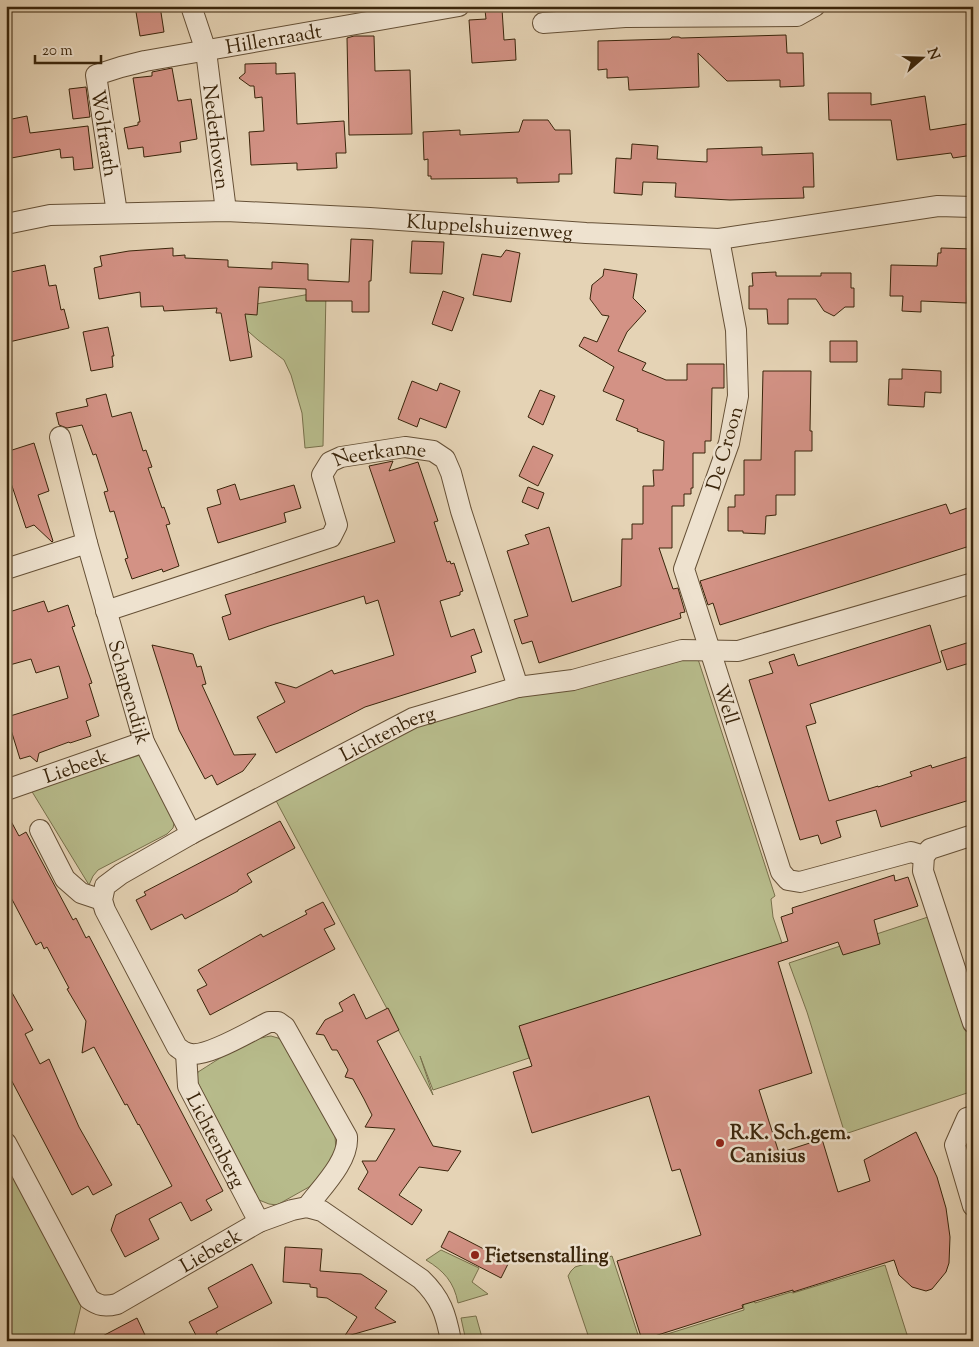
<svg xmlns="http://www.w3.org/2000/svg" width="979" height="1347" font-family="'Sorts Mill Goudy',serif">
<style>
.green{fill:#b7bb8b;stroke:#78704b}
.building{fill:#d39285;stroke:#3a250b}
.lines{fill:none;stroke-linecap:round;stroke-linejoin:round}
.minor-casing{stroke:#655036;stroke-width:22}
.minor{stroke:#eee2cf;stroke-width:20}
.poi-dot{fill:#8f2418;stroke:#eee2cf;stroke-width:2}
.labels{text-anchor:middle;stroke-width:5;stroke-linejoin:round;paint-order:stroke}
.street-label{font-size:20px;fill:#3a250b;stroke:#eee2cf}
.poi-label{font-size:20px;font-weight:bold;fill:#3a250b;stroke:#eee2cf;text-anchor:start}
</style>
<rect width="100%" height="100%" fill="#e5d3b5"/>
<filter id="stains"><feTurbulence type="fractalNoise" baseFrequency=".004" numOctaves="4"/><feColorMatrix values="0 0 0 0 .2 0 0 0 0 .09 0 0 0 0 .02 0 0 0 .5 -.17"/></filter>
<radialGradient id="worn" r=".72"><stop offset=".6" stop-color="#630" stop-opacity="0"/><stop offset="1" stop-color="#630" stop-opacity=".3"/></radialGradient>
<path class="green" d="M326,291L323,446L305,448L302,413L291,375L284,360L258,340L224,310Z
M697,656L775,896L771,899L773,917L783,946L521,1032L529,1058L433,1090L420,1056L433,1095L273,795L384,734L530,688Z
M143,754L175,819L173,828L167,834L98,870L93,876L89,885L31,790Z
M934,915L973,1036V1091L845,1134L807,1012L789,963Z
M271,1036L278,1038L284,1042L335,1136L336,1150L324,1171L309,1187L277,1205L269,1204L259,1200L196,1079L198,1072C219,1059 247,1039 271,1036Z
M6,1157L81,1306L74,1335V1341H6Z
M441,1250L479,1268L472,1282L488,1294L458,1303C454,1282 444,1271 426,1260Z
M612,1256L640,1341H590L568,1276L571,1271L575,1267Z
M885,1265L909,1341H645L744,1310L743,1301L753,1298L755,1303L791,1292L793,1293Z
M476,1316L483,1341H466L461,1318Z"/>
<path class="building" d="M135,6H160L164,32L140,36Z
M502,9L504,40L515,39L516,60L472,63L469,20L486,19L485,10Z
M786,35L787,53H803L804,86L780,87V80L727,81L698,53L699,87L629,90L628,77L607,78V69L598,70V41L670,39L672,37H679L681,38Z
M354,36H374L375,71L410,70L412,134L349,135L347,38Z
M276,63V74L295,73L297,124L344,121L346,153H336L337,168L297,170V163L251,165L249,132L264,131L262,97L255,98L254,86H250L239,78L245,73V64Z
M172,68L178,101L191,99L197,139L180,142L181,152L144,157L143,147L128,149L124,128L138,125V122H140L133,78L152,76V72Z
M86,87L90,117L73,119L69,89Z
M828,93H871V105L925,96L930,130L973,123V155L953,158L951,153L897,160L891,120H829Z
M27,116L30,133L88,126L93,168L74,170L73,157L61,158L60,149L6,159V136L10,135L7,120Z
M523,120H548L555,130H570L572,174H559V182L517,183V178L431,179V176H428V159L424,160L423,132L460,130V135L519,132Z
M632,144L658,146L657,159L707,162V149L762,147V155L813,153L814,187H803L804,198L761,199L730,200L675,197L676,183L643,182L642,195L614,193L616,158L631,159Z
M351,239L373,240L371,281H369V312H352V301H306V289L259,287L257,315L245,314L252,357L230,361L221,313H216L217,308L164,311L163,306L141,307L140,292L99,299L94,268L102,266L100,256L129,251L173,248V256L185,255V258L228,260V267L272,269V262L308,264V280L349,282Z
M412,241L444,242L442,274L410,273Z
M941,248L973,249V277H968L967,303L921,301V312L902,311L903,296H890L891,265L937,266L938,253H941Z
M506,250L520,253L511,302L473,295L482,254L501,257Z
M45,265L49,286L56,285L61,310L64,309L69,328L9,342L6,332V273Z
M604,269L637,274L633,298L646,311L627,332L618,351L646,363L642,370L666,380H687V364H724V388H712L711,441H705V453H693V488H691V494H684V506H672V548H659L673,589L678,588L685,612L680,613L681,618L539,663L532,641L522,644L514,620L528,616L507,551L529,544L525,535L549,527L572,602L621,586L622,539H632V524H643V486H654L653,470H663L664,441L637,431L638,429L616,420L624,400L603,391L614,367L579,346L584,337L597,342L609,316L602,315L590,299L592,285L603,276Z
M776,272V276H821V273H851V288H854V307H845L834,316L824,311L816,299H788V324H768L767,309H749V286H753L752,273Z
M443,291L464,298L452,331L432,324Z
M108,327L114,356H112L113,367L91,371L83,332Z
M830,341H857V362H830Z
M902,369L941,371V393L925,392L924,407L888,405L889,379H902Z
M763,371H811L810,431H812V451H795V495H776V515L766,516L765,534L743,533V531H728V507H735V495H744V460H761Z
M412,381L437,391L440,383L460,391L446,428L420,418L417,427L398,419Z
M540,390L555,396L543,425L528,417Z
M106,394L112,417L131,412L143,451L146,450L152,467L148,468L162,508L164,507L170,524L166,525L179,566L163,572L162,569L132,579L125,559L128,558L114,511L110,512L104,492L108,491L96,454L93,455L82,425L67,428L59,425L56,413L88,406L86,399Z
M34,443L49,491L38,495L53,541L52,542L34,525L26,528L6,468V452Z
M533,446L553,455L538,486L519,476Z
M393,461L389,471L418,462L438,521L434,522L447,562L450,561L451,564L454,563L463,591L460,592V595L440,601L451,637L474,629L482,652L471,656L476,672L365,707L276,753L257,717L285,702L275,682L296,688L332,670L334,674L394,655L378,600L366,604L364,596L269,626L229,640L222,617L231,614L225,595L395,542L369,466Z
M235,484L240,500L294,485L301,508L284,513L286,522L218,543L207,508L221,504L217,490Z
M528,487L544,493L538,509L522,502Z
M946,504L950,514L973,506V545L720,625L713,603L708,605L700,581Z
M44,601L48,612L68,605L75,626L72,627L92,683L89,684L99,716L86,721L91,736L70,743L69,742L39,753L37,762L30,756L20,759L7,717L68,698L59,666L36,673L31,659L6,666V613Z
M930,625L941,662L810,704L816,723L806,726L829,801L878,786V787L912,776L910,772L931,765L932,768L973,755V799L881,827L876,810L836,821L841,837L821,844L818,835L800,840L749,680L773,673L769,662L794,654L798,666Z
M973,641V662L947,670L941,651Z
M152,645L193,654L197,667L201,666L206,684L202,685L234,755L256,754L243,771L217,785L212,775L205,779L179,730Z
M6,812L19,836L26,832L73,920L76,918L86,938L89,936L223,1191L206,1200L212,1210L191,1221L181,1202L149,1219L159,1239L125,1257L111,1230L116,1215L172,1186L139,1124L138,1125L127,1104L125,1105L94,1047L82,1053L86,1021L67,989L69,988L47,947L44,949L41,942L36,945L6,888Z
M280,821L295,848L247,874L252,882L238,890V891L185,919L182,914L151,930L136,900L146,895L144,892Z
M894,875L895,881L908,877L918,906L874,920L880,944L843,955L838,942L778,962L812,1073L759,1090L779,1153L822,1139L838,1192L870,1181L864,1160L916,1132L937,1177L946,1208L950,1237L949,1263L946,1272L932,1289L926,1291L912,1287L899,1275L894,1260L793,1292V1290L742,1305L743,1308L642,1340L617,1261L701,1235L680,1169L672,1171L649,1096L532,1133L513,1072L532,1066L519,1026L788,941L781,917L793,913L792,908Z
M323,902L335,924L324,929L335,949L210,1015L197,990L207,985L198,970L261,934L263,937L307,914L305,911Z
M6,982L33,1030L25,1034L40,1064L49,1059L79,1127L112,1185L93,1195L88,1186L72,1195L6,1070Z
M354,994L366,1019L388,1008L399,1030L377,1041L433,1146L461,1151L448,1171L419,1167L399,1195L422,1210L412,1225L358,1189L368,1172L362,1161H376L395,1129L365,1127L372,1115L364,1099L353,1079L345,1077L348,1070L337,1050H332L324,1035L316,1034L325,1020L343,1011L339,1003Z
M449,1231L509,1262L501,1278L441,1247Z
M285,1247L322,1249L320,1271L361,1274L387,1291L375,1308L396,1322L344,1337L357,1317L327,1298L317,1297V1288L310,1287V1284L283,1282Z
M252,1264L272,1303L216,1332L221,1341H199L189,1322L218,1307L208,1288Z
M137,1318L145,1335L134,1341H93Z"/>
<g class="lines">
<defs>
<g id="minor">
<path id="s1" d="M191,6L206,51L226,211"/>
<path d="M625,17L797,16L815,6"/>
<path d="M543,23L625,17L624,6"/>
<path id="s2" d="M117,213L96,75L121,67L145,61L459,6"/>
<path id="s3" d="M6,224L50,215L226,211L370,218L586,233L719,239L938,206L973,207"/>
<path id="s4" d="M719,239L736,330L738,396L729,443L684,569L781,872L788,880L800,882L911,852L924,856"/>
<path d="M60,437L87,543"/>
<path id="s5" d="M6,569L87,543L144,742L191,834"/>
<path id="s6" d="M106,611L331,537L337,525L322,475L330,462L341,457L405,447L433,451L445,459L451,473L461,511L518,687"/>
<path id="s7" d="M6,790L144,742"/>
<path d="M40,830L65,879L81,893L102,900"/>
<path d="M973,835L930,849L924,856L923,871L973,1023"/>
<path id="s8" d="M186,1053L188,1086L259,1222"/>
<path d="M973,1116L967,1118L955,1145L973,1206"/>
<path id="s9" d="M6,1143L89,1299C99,1306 105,1307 117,1304L259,1222L292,1210L307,1207L322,1211L421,1279C441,1298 446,1314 451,1341"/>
<path id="s10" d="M307,1207C321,1188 349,1161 347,1137L285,1027L278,1022H269C252,1030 204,1060 187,1053C183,1052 180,1049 177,1047L105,910L102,900L105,886L121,874L191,834L413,718L518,687L573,680L682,650L738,651L973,583"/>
</g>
</defs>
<use href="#minor" class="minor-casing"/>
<use href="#minor" class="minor"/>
</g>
<g class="poi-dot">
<circle cx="720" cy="1143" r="5"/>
<circle cx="475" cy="1255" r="5"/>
</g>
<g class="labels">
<g class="street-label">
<text dy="7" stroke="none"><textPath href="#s2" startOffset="321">Hillenraadt</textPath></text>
<text transform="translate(105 133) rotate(81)" y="7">Wolfraath</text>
<text dy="7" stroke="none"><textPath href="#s1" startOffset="134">Nederhoven</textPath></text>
<text dy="7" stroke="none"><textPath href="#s3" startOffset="485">Kluppelshuizenweg</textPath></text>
<text transform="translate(724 448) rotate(-74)" y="7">De Croon</text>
<text dy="7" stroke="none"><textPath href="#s6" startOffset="369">Neerkanne</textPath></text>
<text dy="7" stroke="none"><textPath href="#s5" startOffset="240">Schapendijk</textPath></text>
<text dy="7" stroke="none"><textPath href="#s4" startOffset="482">Well</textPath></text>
<text dy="7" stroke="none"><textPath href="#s10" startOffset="828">Lichtenberg</textPath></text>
<text dy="7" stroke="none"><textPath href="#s7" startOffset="74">Liebeek</textPath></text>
<text dy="7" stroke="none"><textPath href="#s8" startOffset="94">Lichtenberg</textPath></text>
<text dy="7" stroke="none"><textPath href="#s9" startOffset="314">Liebeek</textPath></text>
</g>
<g class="poi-label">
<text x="730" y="1139">R.K. Sch.gem.<tspan x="730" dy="23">Canisius</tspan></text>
<text x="485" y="1262">Fietsenstalling</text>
</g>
</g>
<rect width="979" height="1347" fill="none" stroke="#e5d3b5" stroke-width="25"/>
<rect x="8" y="8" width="964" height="1332" fill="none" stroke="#3a250b" stroke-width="2.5"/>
<rect x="12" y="12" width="954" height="1322" fill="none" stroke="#3a250b"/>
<g transform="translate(922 58) rotate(70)" stroke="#eee2cf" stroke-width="4" paint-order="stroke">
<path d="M0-4L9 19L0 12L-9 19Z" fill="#3a250b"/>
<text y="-8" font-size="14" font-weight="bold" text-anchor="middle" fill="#3a250b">N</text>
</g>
<path d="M35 55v8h66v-8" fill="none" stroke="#3a250b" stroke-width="2.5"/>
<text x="42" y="55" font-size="15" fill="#3a250b" stroke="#eee2cf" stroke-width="4" paint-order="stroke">20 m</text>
<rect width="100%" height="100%" filter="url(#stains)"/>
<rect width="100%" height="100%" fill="url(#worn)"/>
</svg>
